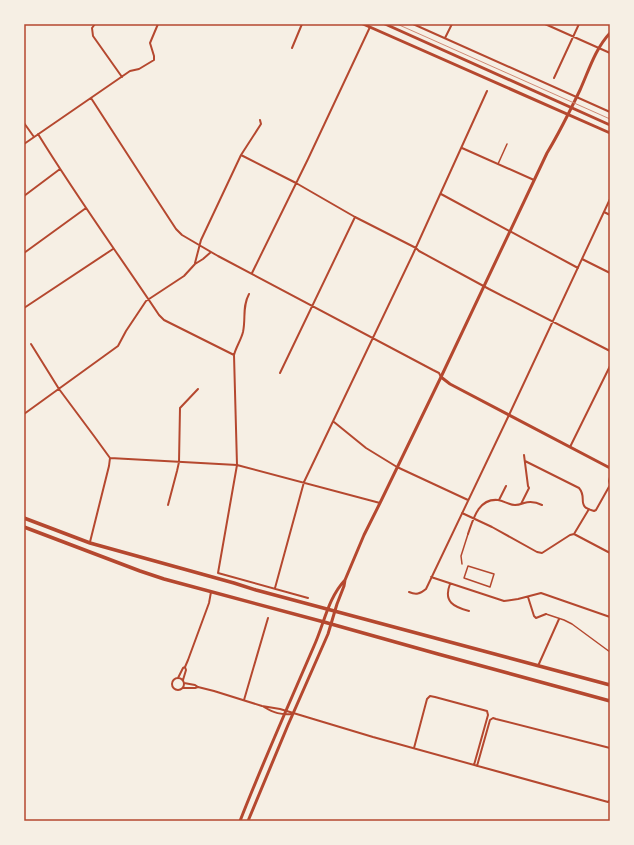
<svg xmlns="http://www.w3.org/2000/svg" width="634" height="845" font-family="Quicksand,sans-serif">
<style>
.lines{fill:none;stroke-linecap:round;stroke-linejoin:round}
.pedestrian{stroke:#b5482f;stroke-width:1.5}
.minor{stroke:#b5482f;stroke-width:2}
.tertiary{stroke:#b5482f;stroke-width:3}
.secondary{stroke:#b5482f;stroke-width:3}
.primary{stroke:#b5482f;stroke-width:3.5}
.tram{stroke:#cf8b77;stroke-width:1}
.neatline{fill:none;stroke:#b5482f;stroke-width:1.5}
</style>
<rect width="100%" height="100%" fill="#f6efe4"/>
<g class="lines">
<path class="pedestrian" d="M498,164L507,144
M462,564L461,556L468,534
M468,566L494,574L490,587L464,578Z
M546,614L564,620L572,624L610,652"/>
<path class="minor" d="M95,24L92,28L93,36L122,77
M413,24L610,112
M545,24L610,53
M445,38L452,24
M292,48L302,24
M554,78L579,24
M91,98L159,203L176,229L182,235L218,256L433,370L439,373L441,377
M24,123L34,137
M38,134C76,196 119,255 159,315L164,320L234,355
M24,144L130,71L139,69L154,60V56L150,43L158,24
M462,148L534,180
M241,155L296,183L355,217L416,248L419,251L489,289L610,351
M441,194L578,268
M24,196L60,169
M604,212L610,215
M24,253L86,208
M582,259L610,273
M195,263L201,240L241,155L261,124L260,120
M252,273L308,159L370,27
M249,294C242,307 246,318 243,332C241,340 236,347 234,355L237,465L218,573L308,598
M24,308L113,249
M31,344L59,389L94,436L110,458L109,466L90,542
M280,373L355,217
M24,414L118,346L126,331L146,301L184,276L195,264L203,259L211,252
M334,422L366,448L397,467L468,500
M570,447L610,366
M110,458L237,465L380,503
M525,461L579,488C586,496 580,502 585,507C587,509 591,510 594,511L596,510L610,485L609,481L610,477
M499,500L506,486
M521,504L529,488L528,486L524,455
M168,505L177,471L179,462L180,408L198,389
M462,513L492,527L537,552L542,553L570,535L574,534L589,509
M468,534C473,520 478,498 498,500C504,501 509,505 515,505C519,505 521,504 524,503C531,501 536,502 542,505
M574,534L610,553
M431,577L504,601L518,599L541,593L610,617
M450,584C443,602 454,607 469,611
M275,588L304,482L413,254L487,91
M409,592C416,595 420,594 426,589L509,415L610,199
M528,597L534,616L536,618L546,614
M538,666L559,619
M172 684a6 6 0 1 1 12 0a6 6 0 1 1-12 0Z
M178,678L183,668L185,667L188,660L209,603L211,592
M183,680L186,670L185,667
M184,683L195,685L198,687L214,691L262,706L280,709L373,737L608,802L610,800
M183,688H195L198,687
M244,700L268,618
M264,707C274,713 281,715 292,714
M414,748L427,699L430,696L435,697L487,711L488,715L474,765
M477,766L490,720L493,718L496,719L610,748"/>
<path class="tertiary" d="M441,377L450,384L610,468
M240,821C263,762 289,704 314,646C324,624 328,598 345,580
M248,821L288,725L328,634L337,604L344,586L345,580L364,535L380,503L441,377L547,153C559,133 570,111 580,90C589,70 595,49 610,33"/>
<path class="secondary" d="M363,24L610,133
M385,24L610,125"/>
<path class="primary" d="M24,518L90,543L234,583L256,590L610,685
M24,527L140,571L164,579L324,622L438,654L610,701"/>
<path class="tram" d="M397,24L610,119"/>
</g>
<rect width="634" height="845" fill="none" stroke="#f6efe4" stroke-width="50"/>
<rect x="25" y="25" width="584" height="795" class="neatline"/>
</svg>
